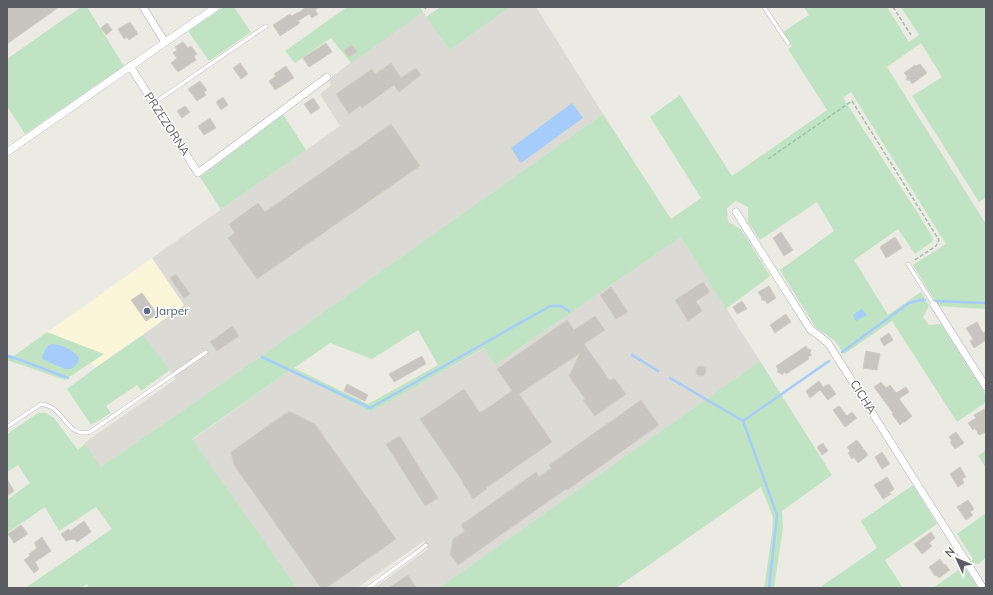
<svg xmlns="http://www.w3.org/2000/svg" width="993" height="595" font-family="Mulish,sans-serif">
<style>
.commercial{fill:#fbf6d9}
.industrial{fill:#dbdad5}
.green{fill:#c0e3c3;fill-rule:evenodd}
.water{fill:#a6cdf9}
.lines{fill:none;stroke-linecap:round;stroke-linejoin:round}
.stream{stroke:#a6cdf9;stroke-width:2.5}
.building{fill:#c8c5c0;stroke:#d1cdc1}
.lane-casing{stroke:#b3b4b9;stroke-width:4.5}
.street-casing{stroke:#b3b4b9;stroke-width:8}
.path{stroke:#9ac3a9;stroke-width:1.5;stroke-dasharray:4 2;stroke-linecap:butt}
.lane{stroke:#fff;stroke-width:3.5}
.street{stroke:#fff;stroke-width:7}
.service-dot{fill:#5c6f8a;stroke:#fff;stroke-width:1.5}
.labels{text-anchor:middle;stroke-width:3;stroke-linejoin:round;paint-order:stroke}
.street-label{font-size:12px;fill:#5b5d62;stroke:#fff}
.service-label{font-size:12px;fill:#4e5e75;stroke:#fff;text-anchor:start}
</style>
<rect width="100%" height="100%" fill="#ecebe3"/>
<path class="commercial" d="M152,258L184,305L95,368L91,363L71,376L14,356Z"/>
<path class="industrial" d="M510,7H536L603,114L263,355L101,467L84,443L176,379L143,335L184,305L152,258L340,126L320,94L331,85L329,79L366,51L423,12L450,50Z
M681,237L760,361L439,588H374L428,549L424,541L357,588H297L192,440L289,371L371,412L485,348L495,365Z"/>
<path class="green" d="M81,7H87L124,66L25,134L7,106V59Z
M224,7H234L251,32L209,61L188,31Z
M347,7H420L423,12L351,63L331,38L295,63L285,51Z
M439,7H510L450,50L426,17L439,8Z
M804,7H887L909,42L919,35L901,7H986V197L979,202L912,96L942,77L921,43L887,67L986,224V309L938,306L913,265L946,244L851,92L843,98L919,215L933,238L932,242L915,254L898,229L854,260L888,315L921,292L929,306L923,317L929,325L941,324L986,395V402L957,422L892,321L844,354L835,341L816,328L780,270L834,231L817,202L760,240L748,222V207L736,201L727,208L728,222L741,229L770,276L726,309L681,237L495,365L484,348L371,412L289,371L192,439L297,588H89L87,584L81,588H25L112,529L96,507L59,531L45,507L7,533V500L30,483L18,465L7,472V434L38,413H46L54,418L78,450L85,444L101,467L263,355L603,114L671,219L701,198L650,117L680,95L732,176L827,110L788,49L792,46L783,32L809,15ZM418,330L438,365L368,404L294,368L330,343L372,359Z
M283,114L306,150L220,210V208L200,177Z
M47,332L104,354L65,380L7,360V354L14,356Z
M143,335L170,370L141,391L137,385L106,406L111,413L91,425L67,389L95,368Z
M760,361L832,475L782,511L783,528L774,588H764L772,534L773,517L761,487L616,588H439Z
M986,450V468L978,456Z
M913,485L937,524L885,560L903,588H819L877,548L861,521Z
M986,513V558L974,567L971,562L973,559L957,534Z
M964,566L978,588H933Z"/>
<path class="water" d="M572,103L583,118L521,163L511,148Z
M862,309L867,315L856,321L853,316L854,314Z
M51,344C61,344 74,350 79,358L78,363L71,369H65L42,359C43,353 45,347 51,344Z"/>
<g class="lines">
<path class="stream" d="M935,301L986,303
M842,352L909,303L920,300H925
M632,355L658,371
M7,356L15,358L68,378
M262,357L370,408L550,306H561L569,311
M670,378L743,421L777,515L769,588
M743,421L829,361"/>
</g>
<path class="building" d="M7,7H59L7,44Z
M304,7H320L315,10L318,14L312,18L309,14L298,21L300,23L280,36L273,25L290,14L292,16L298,12V13L305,8Z
M130,22L138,34L129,40L127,37L124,39L118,29Z
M107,23L112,30L106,35L101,28Z
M183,42L188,48L191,46L197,54L194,56L196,60L178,72L171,63L177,58L173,53L177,50L175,47Z
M326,43L332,52L309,67L303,58Z
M352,45L357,52L349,57L344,50Z
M240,63L248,74L241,79L233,68Z
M391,63L401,78L416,68L421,75L399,92L394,85L362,108L360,106L349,114L336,94L372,69L375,74Z
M920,64L927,73L912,84L910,80H906L907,76L904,73L915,65L916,66Z
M286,66L294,78L275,90L269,81L276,76L274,74Z
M200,81L207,90L204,92L206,95L197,101L188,89Z
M223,97L228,105L221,110L216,102Z
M313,98L320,108L311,114L304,104Z
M185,106L190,112L182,118L177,111Z
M210,118L216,128L204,135L198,126Z
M391,124L420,166L257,279L228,238L235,233L229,224L258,203L265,212Z
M781,232L793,250L784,256L773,238Z
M895,237L902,248L886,258L880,247Z
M176,274L190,294L184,298L170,278Z
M703,282L710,292L696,301L702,311L688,321L675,300Z
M769,286L776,298L767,304L766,301L761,300L762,298L758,292Z
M611,287L628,312L616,319L600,295Z
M142,293L157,314L146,321L131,300Z
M742,301L747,309L737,314L733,307Z
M786,314L791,322L775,333L770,325Z
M595,316L605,330L584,344L610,381L614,378L626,394L595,416L583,400L585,399L569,376L580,353L519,394L552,442L486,488L487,489L473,499L462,482H463L420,419L464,389L480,413L512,391L497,369L567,320L574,330Z
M977,322L983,333L986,331V340L974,348L970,341L973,339L966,328Z
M232,326L239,336L217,351L210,342Z
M889,333L893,340L884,346L880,339Z
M806,346L808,349L811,350L810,353L812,355L808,357L809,359L786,374L785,372L782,375L780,373L777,372L778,369L776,366Z
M866,351L880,354L877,370L863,368Z
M422,356L426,364L394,382L389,374Z
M696 371a5 5 0 1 1 10 0a5 5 0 1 1-10 0Z
M819,381L823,387L829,384L836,394L828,400L820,390L810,398L806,391Z
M881,382L886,388L890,385L896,393L906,387L909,392L899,399L912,416L905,422H903L900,425L892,414L893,413L874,387Z
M347,384L368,395L365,401L344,391Z
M641,400L659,425L567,490L566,489L458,565L450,554L453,539L465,531L461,525L536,472L539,477L551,468L549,465Z
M839,406L847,416L852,412L857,418L845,427L833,410Z
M986,408V431L984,433L979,435L975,428L973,430L968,423L976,418L974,415Z
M289,411L315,424L396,539L326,588H321L234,465L231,452Z
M956,432L964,443L955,449L950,442L952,441L949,437Z
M400,436L438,498L425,506L386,444Z
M857,440L868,455L858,463L854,457L852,459L848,453L850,451L847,447Z
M823,443L828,451L822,455L817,447Z
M882,452L890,464L882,469L875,457Z
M960,467L966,477L962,479L964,483L958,487L950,474Z
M887,477L894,489L889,493L891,494L883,499L874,485Z
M7,479L14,491L7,496Z
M968,500L974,509L970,512L973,515L966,520L957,507Z
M84,521L91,532L77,542L75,539L68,540L66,541L61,534L69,529L70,531Z
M21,525L28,534L14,543L8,534Z
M931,532L935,538L929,543L932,546L922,554L914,544Z
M42,537L51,551L35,562L39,569L34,573L24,560L30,556L29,554L37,548L34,543Z
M940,559L944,565L945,564L950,570L939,578L936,575L935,576L929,567Z
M408,575L417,588H389Z"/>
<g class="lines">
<defs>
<path id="lane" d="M764,7L788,43
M154,103L266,26
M908,264L934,305
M7,427L41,404C46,405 51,406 55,410C67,420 72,437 90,432L206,352
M368,588L416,553L426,545"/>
<path id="street" d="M143,7L165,42
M130,66L198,173L327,77
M7,152L216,7
M736,212L810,329L828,343L983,588
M934,305L986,387"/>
</defs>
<use href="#lane" class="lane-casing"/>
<use href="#street" class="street-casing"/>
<path class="path" d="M424,7L426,9
M893,7L911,35
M768,159L852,101L939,240L936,246L913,261"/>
<use href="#lane" class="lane"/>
<use href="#street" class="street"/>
</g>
<circle class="service-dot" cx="147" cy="311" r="4"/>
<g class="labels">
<g class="street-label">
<text transform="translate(167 124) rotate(57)" y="4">PRZEZORNA</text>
<text transform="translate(863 397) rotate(58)" y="4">CICHA</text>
</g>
<g class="service-label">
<text x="155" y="315">Jarper</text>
</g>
</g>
<rect width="993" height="595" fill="none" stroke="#5b5d62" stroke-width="16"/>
<g transform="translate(957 559) rotate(314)" stroke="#ffffff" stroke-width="3" paint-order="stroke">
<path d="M0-3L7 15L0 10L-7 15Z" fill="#5b5d62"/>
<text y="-6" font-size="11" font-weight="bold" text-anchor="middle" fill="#5b5d62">N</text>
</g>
</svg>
